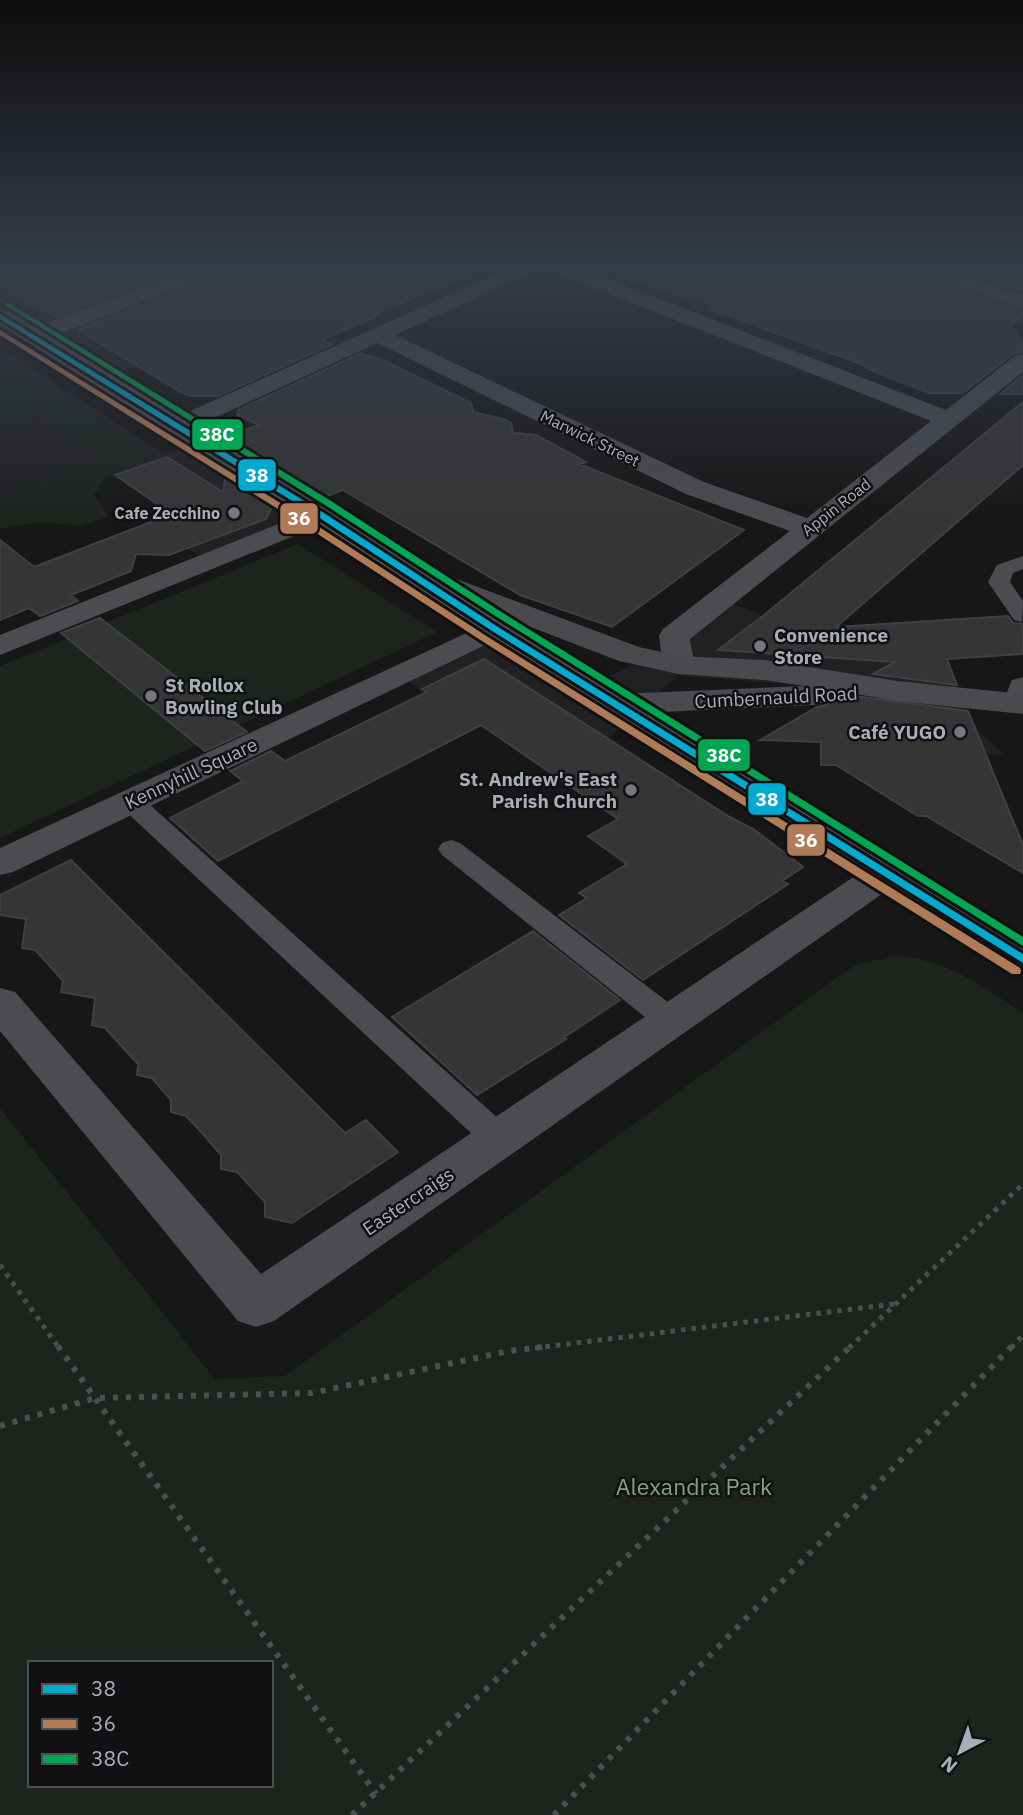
<svg xmlns="http://www.w3.org/2000/svg" width="1023" height="1815" font-family="'IBM Plex Sans',sans-serif">
<style>
.built{fill:#212123}
.green{fill:#1d241e;fill-rule:evenodd}
.building{fill:#353536;stroke:#3f4043;stroke-width:2}
.lines{fill:none;stroke-linecap:round;stroke-linejoin:round}
.path-far1{stroke:#4d4e52;stroke-width:5;stroke-dasharray:4.5 6;stroke-linecap:butt}
.path{stroke:#4d4e52;stroke-width:6;stroke-dasharray:5 8;stroke-linecap:butt}
.service{fill:#4b4c50;fill-rule:evenodd}
.pedestrian{fill:#4b4c50;fill-rule:evenodd}
.minor{fill:#4b4c50;fill-rule:evenodd}
.secondary{fill:#4a4a4e;fill-rule:evenodd}
.primary{fill:#4d4f52;fill-rule:evenodd}
.bus-1-casing{stroke:#111113;stroke-width:6}
.bus-2-casing{stroke:#111113;stroke-width:6}
.bus-3-casing{stroke:#111113;stroke-width:6}
.bus-1{fill:#00a9ce;fill-rule:evenodd}
.bus-2{fill:#b07c57;fill-rule:evenodd}
.bus-3{fill:#00a651;fill-rule:evenodd}
.poi-dot{fill:#757880;stroke:#111113;stroke-width:2.5}
.labels{text-anchor:middle;stroke-width:5;stroke-linejoin:round;paint-order:stroke}
.far-street-label{font-size:16px;fill:#a8adb8;stroke:#111113}
.far-poi-label{font-size:16px;font-weight:bold;fill:#a8adb8;stroke:#111113;text-anchor:end}
.poi-label{font-size:19px;font-weight:bold;fill:#a8adb8;stroke:#111113;text-anchor:start}
.street-label{font-size:19px;fill:#a8adb8;stroke:#111113}
.near-park-label{font-size:23px;fill:#7fa381;stroke:#111113}
.line-badge{stroke:#111113;stroke-width:2.5}
.badge-label{font-size:19px;text-anchor:middle;font-weight:bold;fill:#fff}
</style>
<rect width="100%" height="100%" fill="#171717"/>
<path class="built" d="M0,267H93L141,291L104,307L141,324L159,356L102,379L0,316Z
M0,348L165,454L207,440L324,513L207,561L169,538L219,516L141,465L0,516Z
M729,602L759,614L774,634L933,639L977,730L1005,755L954,754L905,735L879,690L677,676L583,761L447,709L398,674L498,627L593,685L679,640Z"/>
<path class="green" d="M0,358L155,455L109,470L94,495L109,517L80,526L41,522L0,529V497L106,460L41,412L0,426Z
M298,544L437,632L0,838V666Z
M893,956C947,958 979,985 1023,1013V1815H0V1108L215,1379L285,1376L842,974L856,965ZM30,1663H271V1785H30Z"/>
<path class="building" d="M0,267H191L56,317L0,286Z
M229,267H485V268L403,302L376,313L380,315L321,340L333,344L218,396H190L179,391L78,330L224,273Z
M622,267H904L909,273L1023,310V316L1011,325L1023,343V352L1013,354L963,393H929L866,368L869,367L710,309L718,306L620,277Z
M945,267H1023V292Z
M361,353L387,362L471,403L473,412L503,419L511,423L513,433L536,435L586,462L579,464L744,530L612,627L520,595L343,490L319,499L231,445L233,434L259,425L237,415L238,410Z
M1023,375V394H1000Z
M1023,402V465L836,627L1008,616L1013,623L1023,624V654L947,659L957,685L873,674L895,662L718,650L764,615Z
M167,457L223,492L227,471L288,511L272,507L266,519L169,555L136,554L131,571L71,595L78,601L40,616L29,608L0,620V540L34,567L172,514L115,475Z
M100,618L247,732L205,751L61,633Z
M484,659L728,816L755,830L803,867L782,881L788,884L643,980L559,915L587,898L579,893L627,864L588,836L618,819L481,725L218,861L170,818L243,781L230,771L271,751L285,761L427,692L422,689Z
M839,694L968,711L1023,845V873L926,816H918L836,765H821V742L760,740L817,707L826,705Z
M71,860L345,1133L366,1120L398,1152L292,1223L265,1217V1202L237,1172L221,1169V1155L204,1135L186,1116L171,1112V1100L152,1078L137,1075L138,1064L105,1028L92,1025L95,998L61,992L63,981L49,965L35,950L22,948L26,919L0,915V895Z
M533,931L620,1000L563,1038L566,1039L477,1095L392,1017Z"/>
<g class="lines">
<path class="path-far1" d="M0,1265L59,1348
M535,1348L894,1304
M849,1348L1023,1184
M1011,1348L1023,1335"/>
<path class="path" d="M58,1346L376,1794
M0,1426L95,1398L312,1393L509,1351L550,1346
M352,1815L851,1346
M554,1815L1012,1346"/>
<path class="service" d="M1023,556V569L1013,573L1010,582L1023,601L1022,622L1014,620L988,582L997,565Z
M130,793L139,795L511,1130L515,1139L511,1148L499,1152L487,1148L121,807L117,801L121,795Z
M451,840L460,843L682,1013L686,1021L682,1029L671,1032L660,1029L442,855L438,849L442,843Z"/>
<path class="pedestrian" d="M674,627L685,629L689,636L695,665L690,672L679,674L668,672L663,665L659,636L663,629Z"/>
<path class="minor" d="M198,267H226L223,271L41,341H25L22,336L25,331Z
M511,267H537L534,271L395,335L704,482L807,518L931,421L552,271L549,267H577L946,410L1015,356L1023,354V372L685,643L674,645L663,643L659,636L663,629L790,531L686,494L377,343L186,431L177,433L168,431L165,426L168,421Z
M907,267H937L1023,295V308L910,271Z
M321,507L331,509L335,515L331,521L0,655V635Z
M495,620L506,623L510,629L506,635L13,872L0,875V848Z
M1023,677V713L1006,711L1002,704L1012,680Z
M886,861L899,864L905,873L899,882L274,1321L256,1327L238,1321L0,1031V988L15,992L261,1274L873,864Z"/>
<path class="secondary" d="M400,558L639,647L679,656L765,660L897,681L1023,694V714L897,701L826,689L830,695L825,702L814,705L618,714L606,711L602,704L606,697L618,694L804,686L765,680L679,674L619,661L390,573L386,567L390,561Z"/>
<path class="primary" d="M0,310L8,311L331,509L506,623L1023,940V973L1009,969C672,755 338,537 0,325Z"/>
<defs>
<path id="bus-1" d="M0,314L324,513L498,627L1023,954V963L492,631L318,517L0,319Z"/>
<path id="bus-2" d="M0,330L316,525L491,639L1020,968L1021,971L1020,974H1012L485,643L310,529L0,335Z"/>
<path id="bus-3" d="M5,303H9L331,501L506,615L1023,937V946L500,619L325,505L5,305Z"/>
</defs>
<use href="#bus-1" class="bus-1-casing"/>
<use href="#bus-2" class="bus-2-casing"/>
<use href="#bus-3" class="bus-3-casing"/>
<use href="#bus-1" class="bus-1"/>
<use href="#bus-2" class="bus-2"/>
<use href="#bus-3" class="bus-3"/>
</g>
<linearGradient id="sky" x2="0" y2="1"><stop stop-color="#0d0d0d"/><stop offset="0.51" stop-color="#363c47"/><stop offset="1" stop-color="#363c47" stop-opacity="0"/></linearGradient>
<rect width="1023" height="521" fill="url(#sky)"/>
<g class="poi-dot">
<circle cx="234" cy="513" r="7"/>
<circle cx="760" cy="646" r="7"/>
<circle cx="151" cy="696" r="7"/>
<circle cx="960" cy="732" r="7"/>
<circle cx="631" cy="790" r="7"/>
</g>
<g class="labels">
<g class="far-street-label">
<text transform="translate(590 438) rotate(26)" y="6">Marwick Street</text>
<text transform="translate(836 507) rotate(-38)" y="6">Appin Road</text>
</g>
<g class="far-poi-label">
<text x="220" y="519">Cafe Zecchino</text>
</g>
<g class="poi-label">
<text x="774" y="642">Convenience<tspan x="774" dy="22">Store</tspan></text>
<text x="165" y="692">St Rollox<tspan x="165" dy="22">Bowling Club</tspan></text>
<text x="946" y="739" text-anchor="end">Café YUGO</text>
<text x="617" y="786" text-anchor="end">St. Andrew's East<tspan x="617" dy="22">Parish Church</tspan></text>
</g>
<g class="street-label">
<text transform="translate(776 697) rotate(-3)" y="7">Cumbernauld Road</text>
<text transform="translate(191 773) rotate(-25)" y="7">Kennyhill Square</text>
<text transform="translate(408 1201) rotate(-34)" y="7">Eastercraigs</text>
</g>
<g class="near-park-label">
<text x="694" y="1495">Alexandra Park</text>
</g>
</g>
<g class="line-badge">
<rect x="191" y="418" width="53" height="33" rx="7" fill="#00a651"/>
<rect x="237" y="458" width="40" height="34" rx="7" fill="#00a9ce"/>
<rect x="279" y="502" width="40" height="33" rx="7" fill="#b07c57"/>
<rect x="697" y="738" width="54" height="34" rx="7" fill="#00a651"/>
<rect x="747" y="782" width="40" height="34" rx="7" fill="#00a9ce"/>
<rect x="786" y="823" width="40" height="34" rx="7" fill="#b07c57"/>
</g>
<g class="badge-label">
<text x="217" y="441">38C</text>
<text x="257" y="482">38</text>
<text x="299" y="525">36</text>
<text x="724" y="762">38C</text>
<text x="767" y="806">38</text>
<text x="806" y="847">36</text>
</g>
<rect x="28" y="1661" width="245" height="126" fill="#111113" stroke="#4d4f55" stroke-width="2"/>
<rect x="42" y="1684" width="35" height="10" fill="#00a9ce" stroke="#4d4f55" stroke-width="2"/>
<text x="91" y="1696" font-size="21" fill="#a8adb8">38</text>
<rect x="42" y="1719" width="35" height="10" fill="#b07c57" stroke="#4d4f55" stroke-width="2"/>
<text x="91" y="1731" font-size="21" fill="#a8adb8">36</text>
<rect x="42" y="1754" width="35" height="10" fill="#00a651" stroke="#4d4f55" stroke-width="2"/>
<text x="91" y="1766" font-size="21" fill="#a8adb8">38C</text>
<g transform="translate(960 1752) rotate(221)" stroke="#111113" stroke-width="5" paint-order="stroke">
<path d="M0-5L12 26L0 18L-12 26Z" fill="#a8adb8"/>
<text y="-10" font-size="19" font-weight="bold" text-anchor="middle" fill="#a8adb8">N</text>
</g>
</svg>
